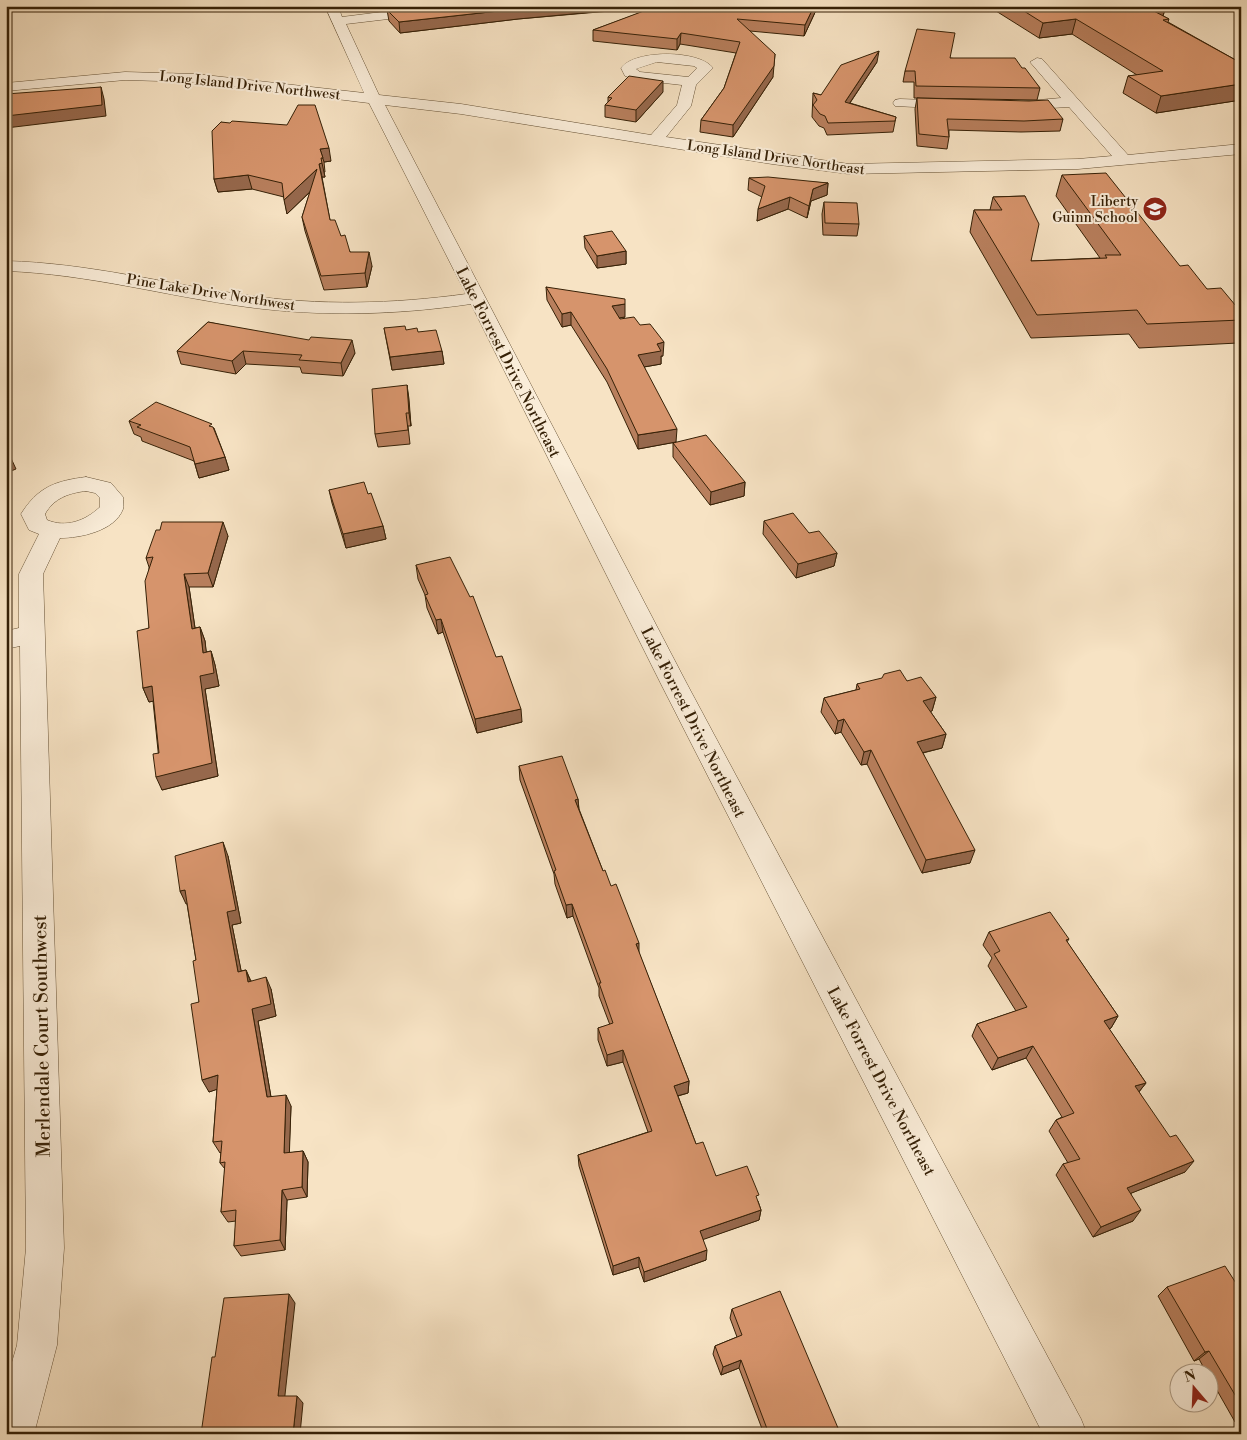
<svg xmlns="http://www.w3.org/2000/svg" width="1247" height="1440" font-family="'Libre Bodoni',serif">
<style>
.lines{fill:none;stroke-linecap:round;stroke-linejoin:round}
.minor-casing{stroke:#665236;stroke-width:1}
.minor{fill:#faedd9;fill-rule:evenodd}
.wall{fill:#b87f5d;stroke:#362107}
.shaded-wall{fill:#96684c;stroke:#362107}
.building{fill:#d6946c;stroke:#362107}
.labels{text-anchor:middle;stroke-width:4;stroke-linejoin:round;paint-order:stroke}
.far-street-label{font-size:14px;fill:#362107;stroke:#faedd9}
.far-poi-label{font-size:14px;fill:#362107;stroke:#faedd9;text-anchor:end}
.street-label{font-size:16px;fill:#362107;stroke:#faedd9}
.near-street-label{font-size:19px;fill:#362107;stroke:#faedd9}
</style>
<rect width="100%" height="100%" fill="#f7e3c4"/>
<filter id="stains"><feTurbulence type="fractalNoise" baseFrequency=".004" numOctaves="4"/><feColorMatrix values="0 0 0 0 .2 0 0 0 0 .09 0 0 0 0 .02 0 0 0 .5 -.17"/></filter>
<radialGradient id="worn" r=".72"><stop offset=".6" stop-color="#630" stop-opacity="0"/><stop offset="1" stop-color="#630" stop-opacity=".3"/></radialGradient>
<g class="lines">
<defs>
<path id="minor" d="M325,6H338L342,17L429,6H470L464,10L346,24L379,95L461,104L651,135L677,105L682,85L638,80L625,76L621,68C635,49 700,50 713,68L696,85L691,106L666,137L849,164L1078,159L1112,156L1069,107L1015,110L1010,109L1008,106L1010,103L1015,102L1061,98L1030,62L1037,58L1042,59L1128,155L1241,144V154L1078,169L849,174L772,164L461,114L385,105L687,684L1081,1419L1087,1434H1043L661,684L471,304C396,315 322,317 247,307C166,296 88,274 6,271V261C88,263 166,284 246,295C319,306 393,304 466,294L369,103L196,82L125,80L6,91V83L125,72L196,74L364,93ZM657,62L694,66L697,68L688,77L640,72L636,69Z
M900,99L954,101L959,102L961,105L959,108L954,109L895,106L893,103L895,100Z
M86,477L111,483L123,497C123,500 124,506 123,509C115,531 80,538 60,538L43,574L64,1248L57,1345L34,1434H6V1383L17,1345L26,1248L20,646L6,649V631L19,628V574L39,534L29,530L21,514C38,487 55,481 86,477ZM86,491L95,493L100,498V507C85,521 66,528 47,520L45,514C54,498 69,493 86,491Z"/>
</defs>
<use href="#minor" class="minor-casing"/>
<use href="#minor" class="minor"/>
</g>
<path class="wall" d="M421,6H818L804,36L750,31L773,77L733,137L700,132L701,120L724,88L736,53L680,44L677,50L593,41V30L656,7L518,19L400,33L389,21L387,10Z
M988,6H1166L1163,16L1169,19L1168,22L1241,63V100L1156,113L1123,93L1128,76L1137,75L1072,34L1039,38Z
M950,58L1022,68L1040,88L1037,100L914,98V82H903L905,71Z
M877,62L850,103L896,117L893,132L827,135L824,128L819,126L812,117L813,93L821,95Z
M663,92L636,122L605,117V105L608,102V97Z
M917,98L1063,119L1060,131L1021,132L949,130V137L947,149L917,146L915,109Z
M221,122L331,161L324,162L325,172H324L325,177H322L330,220L341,236L350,252L372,266L367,287L324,290L305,231L302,217L310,192L287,214L284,197L252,189L218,192L214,179Z
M1062,175L1180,266L1207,289L1241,312V336L1238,343L1139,348L1129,334L1031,338L970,232L974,210H990L993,197L1025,196L1031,261L1100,258L1056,196Z
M749,178L828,183L827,195L811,201L807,218L788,209L757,221L762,197L748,190Z
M824,202L859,224L857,236L823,235L822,214Z
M584,236L626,251V264L597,268L585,248Z
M546,287L625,317L619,318L663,356H661V364L644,367L676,442L638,449L607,382L571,325L562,327L547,300Z
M208,322L355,353L343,376L302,373L300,367L246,364L236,374L181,364L177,351Z
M384,328L406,330L442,351L444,364L392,370Z
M407,385L411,426H408L410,444L378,447L375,434Z
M129,421L214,428L225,457L229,470L199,478L194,461L142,441L141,437L134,434Z
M673,443L745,482L744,496L710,505L673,457Z
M329,490L368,494L383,526L386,539L346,548L332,503Z
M764,521L809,533L837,553L834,566L796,578L763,534Z
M228,536L213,587H189L195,628L200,627L205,641L206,652L211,651L215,665L219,686L205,689L218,776L162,790L153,701L149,702L143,688L149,628V567L146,558Z
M416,565L522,722L477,733L443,632L438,634L427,608L425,595L418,579Z
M907,681L936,697L932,711H930L946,734L942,748L923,753L970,863L922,873L867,764L861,765L841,732L835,734L821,712L824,698L856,690L857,684Z
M519,766L578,799L579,809L603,871L639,953L689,1081L688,1093L678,1096L696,1144L716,1176L758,1201L761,1210L759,1220L703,1239L706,1260L644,1282L639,1267L613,1275L579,1166L578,1155L648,1132L623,1062L607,1066L598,1040V1028L610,1025L599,996V988L573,916L567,918L555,884L554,874L520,780Z
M228,856L241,923L232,925L241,971L246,970L251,981L271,989L276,1016L258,1021L271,1097L291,1106L289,1153L303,1151L308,1162L307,1197L287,1200L285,1250L241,1256L234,1246L236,1221L228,1222L221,1212L225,1169L220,1163L221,1152L220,1153L213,1142L217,1089L209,1092L199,1002L196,960L187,904L180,891Z
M989,932L1069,939L1067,942L1118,1016L1111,1028L1109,1029L1146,1083L1139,1092L1185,1172L1131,1193L1133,1221L1093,1237L1056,1175L1063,1164L1068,1163L1049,1131L1056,1120L1062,1117L1026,1058L992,1070L972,1036L977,1024L1016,1011L988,966L992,958L983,945Z
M1167,1287L1241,1291V1420L1240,1419L1235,1422L1210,1378V1372H1206L1199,1359L1194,1361L1158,1296Z
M732,1309L838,1428L835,1434H764L739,1368L721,1375L713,1354L715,1346L737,1337L730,1318Z"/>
<path class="shaded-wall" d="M382,6H412L382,10Z
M544,6H659L518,19L400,33L399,22Z
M814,6H818L804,36L805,25Z
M1166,6L1161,22L1150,9Z
M1076,19L1072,34L1039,38L1043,23Z
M681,33L680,44L677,50V39Z
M879,51L877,62L843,113L845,102Z
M775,54L773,77L733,137V125Z
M663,81V92L636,122V110Z
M1241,84V100L1156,113L1161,96Z
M101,87L104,99L106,116L6,128V116Z
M329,148L331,161L324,162L320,149Z
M322,163L325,177H322L319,164Z
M317,169L320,182L287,214L284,200Z
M248,175L252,189L218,192L214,179Z
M828,183L827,195L811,201L807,218L809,206L813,189Z
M790,197L788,209L757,221L758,209Z
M626,251V264L597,268V256Z
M369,252L372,266L367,287L365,273Z
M625,304V317L612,319V306Z
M571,312V325L562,327V314Z
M352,340L355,353L343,376L341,363Z
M664,342L663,356H661V364L638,368V355L657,344Z
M243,351L246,364L236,374L232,361Z
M442,351L444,364L392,370L390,357Z
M407,385L409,399L411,426L409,413Z
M677,429L676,442L638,449V435Z
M10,456L16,469L6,473V457Z
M225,457L229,470L199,478L195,464Z
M745,482L744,496L710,505L711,492Z
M223,522L228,536L213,587L208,573Z
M383,526L386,539L346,548L343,534Z
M837,553L834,566L796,578L798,564Z
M184,574L189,587L197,642L192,629Z
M441,619L443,632L438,634L436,620Z
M200,627L205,641L208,666L203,653Z
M211,651L215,665L219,686L205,689L218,776L162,790L156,777Z
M152,686L158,700L149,702L143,688Z
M936,697L932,711L919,714L923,701Z
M521,709L522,722L477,733L475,719Z
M844,719L841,732L835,734L838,721Z
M946,734L942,748L913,755L917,742Z
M871,750L867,764L861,765L864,752Z
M578,799L579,812L575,800Z
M223,842L228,856L241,923L232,925L244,985L238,972L227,912Z
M975,850L970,863L922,873L926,860Z
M185,890L191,903L186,904L180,891Z
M572,904L573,916L567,918L566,905Z
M639,943V956L636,944Z
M246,970L251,983L248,982Z
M266,977L271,989L276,1016L258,1021L273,1109L267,1097L252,1009Z
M1118,1016L1111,1028L1097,1033L1104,1021Z
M1033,1046L1026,1058L992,1070L998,1058Z
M623,1050V1062L607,1066V1055Z
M218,1075L224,1087L209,1092L202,1080Z
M689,1081L688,1093L673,1097L674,1086Z
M1146,1083L1137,1094L1135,1086Z
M286,1095L291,1106L289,1164L284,1153Z
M303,1151L308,1162L307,1197L302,1187Z
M1194,1161L1185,1172L1119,1198L1127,1188Z
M282,1190L287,1200L285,1250L280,1240Z
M761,1210L759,1220L699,1241L700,1231Z
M1141,1210L1133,1221L1093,1237L1101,1227Z
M707,1250L706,1260L644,1282V1272Z
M639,1257V1267L613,1275V1266Z
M289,1294L295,1303L284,1404L278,1396Z
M1209,1351L1199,1359L1194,1361L1205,1352Z
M741,1360L739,1368L721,1375L723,1367Z
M297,1396L303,1403L300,1434H293Z
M838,1428L835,1434H824Z"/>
<path class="building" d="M421,6H544L399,22L387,10Z
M657,6H814L805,25L737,19L775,54L774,66L733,125L701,120L724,88L740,42L681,33L677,39L593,30Z
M1016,6H1166L1150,9L1169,19L1163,20L1241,63V84L1161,96L1128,76L1163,71L1076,19L1043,23Z
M917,29L955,33L950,58H1015L1022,68H1025L1040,88L916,86L915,71H905Z
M879,51L845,102L896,117L895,121L828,123L825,116L820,114L813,105L817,100L813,93L821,95L841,65Z
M629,76L663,81L636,110L605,105L612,98L608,97Z
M101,87L102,105L6,116V94Z
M917,98L1029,101L1048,100L1063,119L1024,121L947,119L949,137L919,134Z
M298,105H315L329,148L320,149L323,158H321L322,163L319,164L330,220H335L341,236L345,235L350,252H369L365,273L321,276L302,217L317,169L284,200L282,183L248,175L214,179L212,131L221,122L230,123L232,121L287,125Z
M1106,173L1180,266L1188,265L1207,289L1221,288L1241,312V320L1147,324L1137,310L1037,315L974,210H1002L993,197L1025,196L1039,224L1031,261L1107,258L1105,255H1121L1062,175Z
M768,177L828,183L813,189L809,206L790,197L758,209L765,186L749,178Z
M824,202L857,203L859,224L825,223Z
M612,231L626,251L597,256L584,236Z
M546,287L625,299V304L612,306L620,319L634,317L640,325L650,324L664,342L657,344L661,351L638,355L677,429L638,435L607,369L571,312L562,314Z
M208,322L309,340L311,337L352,340L341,363L299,360L302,355L243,351L232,361L177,351Z
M405,326L406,330L417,328L418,332L436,330L442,351L390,357L384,328Z
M407,385L409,413H406L408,430L375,434L372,389Z
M156,402L212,424L209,426L213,427L225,457L195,464L190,447L137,427L141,425L129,421Z
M706,435L745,482L711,492L673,443Z
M6,450L10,456L6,457Z
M364,482L368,494L371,493L383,526L343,534L329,490Z
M793,513L809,533L819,531L837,553L798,564L764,521Z
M162,522H223L208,573L184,574L192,629L200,627L203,653L211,651L214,673L200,676L212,763L156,777L153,754L159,753L152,686L143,688L137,631L149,628L145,581L153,557L146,558L156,530H160Z
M450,557L470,597L473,596L496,657L502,656L521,709L475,719L441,619L436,620L425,595L428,594L416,565Z
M900,670L907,681L921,677L936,697L923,701L946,734L917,742L975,850L926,860L871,750L864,752L844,719L838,721L824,698L860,689L857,684L882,678L884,674Z
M562,756L578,799L575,800L603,871L605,870L611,886L616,884L639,943L636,944L689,1081L674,1086L696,1144L703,1142L716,1176L747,1166L759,1195L756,1196L761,1210L700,1231L707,1250L644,1272L639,1257L613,1266L578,1155L652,1131L623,1050L607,1055L598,1028L613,1023L599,983H601L572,904L566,905L554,871L556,870L519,766Z
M223,842L236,910L227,912L238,972L246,970L248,982L266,977L271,1004L252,1009L267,1097L286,1095L284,1153L303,1151L302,1187L282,1190L280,1240L234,1246L236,1210L221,1212L225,1162L220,1163L222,1141L213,1142L218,1075L202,1080L191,1004L199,1002L193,961L196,960L185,890L180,891L175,856Z
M1050,912L1069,939L1066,940L1118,1016L1104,1021L1146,1083L1135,1086L1170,1137L1176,1135L1194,1161L1127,1188L1141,1210L1101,1227L1063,1164L1080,1159L1056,1120L1074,1113L1033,1046L998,1058L977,1024L1027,1007L994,954L1000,951L989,932Z
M1225,1266L1241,1291V1405L1209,1351L1205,1352L1167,1287Z
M780,1291L838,1428L824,1434H769L741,1360L723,1367L715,1346L742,1335L732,1309Z
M289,1294L278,1396H297L293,1434H201L212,1357H215L224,1298Z"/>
<defs>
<symbol id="school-disc" viewBox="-11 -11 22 22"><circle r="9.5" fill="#8f2418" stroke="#faedd9"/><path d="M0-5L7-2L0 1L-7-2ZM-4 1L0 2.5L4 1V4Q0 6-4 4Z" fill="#fff"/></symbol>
</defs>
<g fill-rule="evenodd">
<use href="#school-disc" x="1141" y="195" width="28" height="28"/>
</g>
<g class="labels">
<g class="far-street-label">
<text transform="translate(250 85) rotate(6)" y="5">Long Island Drive Northwest</text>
<text transform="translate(776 157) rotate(8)" y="5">Long Island Drive Northeast</text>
<text transform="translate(211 292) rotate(9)" y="5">Pine Lake Drive Northwest</text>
</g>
<g class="far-poi-label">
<text x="1138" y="206">Liberty<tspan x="1138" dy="16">Guinn School</tspan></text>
</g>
<g class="street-label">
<text transform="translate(509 362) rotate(63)" y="6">Lake Forrest Drive Northeast</text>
<text transform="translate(694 722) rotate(63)" y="6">Lake Forrest Drive Northeast</text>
<text transform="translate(882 1081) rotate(62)" y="6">Lake Forrest Drive Northeast</text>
</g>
<g class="near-street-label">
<text transform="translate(41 1036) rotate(-91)" y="7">Merlendale Court Southwest</text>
</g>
</g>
<rect width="1247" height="1440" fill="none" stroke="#f7e3c4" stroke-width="25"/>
<rect x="8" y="8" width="1232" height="1425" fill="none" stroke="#362107" stroke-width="2.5"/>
<rect x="12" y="12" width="1222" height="1415" fill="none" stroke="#362107"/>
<g transform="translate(1194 1388) rotate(341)"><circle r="24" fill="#faedd9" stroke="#ac9b85"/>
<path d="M0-4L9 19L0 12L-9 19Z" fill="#8f2418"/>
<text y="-8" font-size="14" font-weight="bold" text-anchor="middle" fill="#362107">N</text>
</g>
<rect width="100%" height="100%" filter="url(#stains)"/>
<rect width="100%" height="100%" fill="url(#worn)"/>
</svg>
